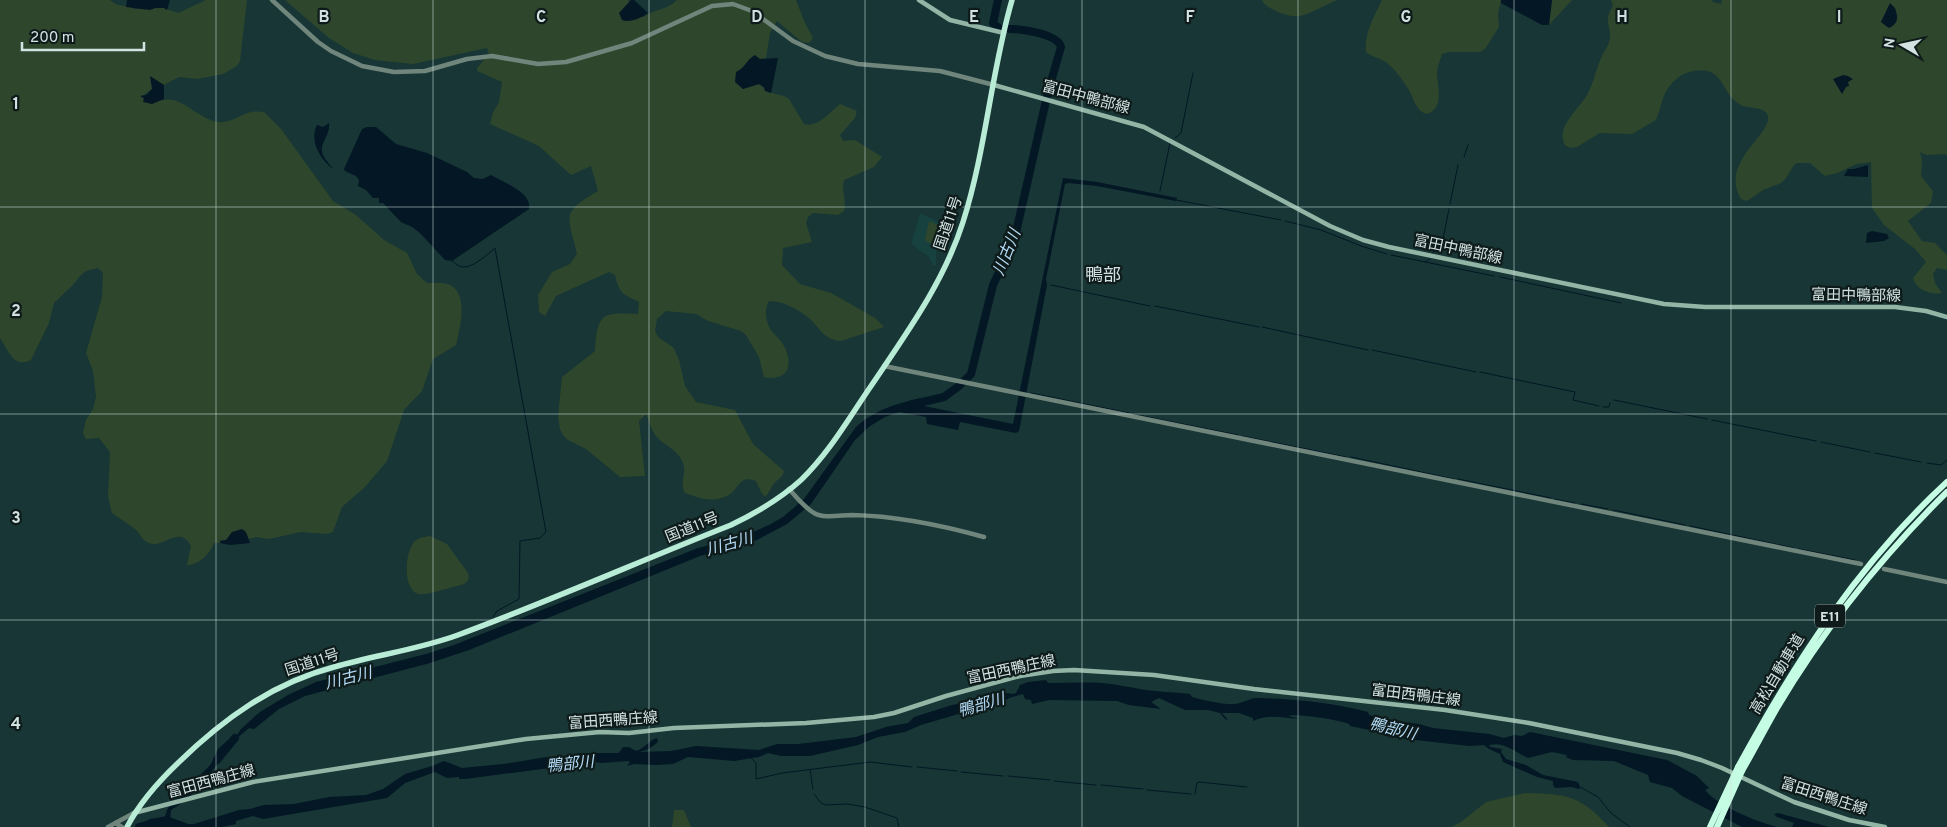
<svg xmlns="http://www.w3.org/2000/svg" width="1947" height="827" font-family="Overpass,'Noto Sans JP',sans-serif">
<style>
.built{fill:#16413f}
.green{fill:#2e472c;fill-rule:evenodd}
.water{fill:#031725}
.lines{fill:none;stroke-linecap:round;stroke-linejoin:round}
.stream{stroke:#031725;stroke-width:1}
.river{stroke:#031725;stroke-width:8}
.tertiary{stroke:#70857c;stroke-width:4.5}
.secondary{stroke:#92b5a6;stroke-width:4.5}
.trunk{stroke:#b9ecd6;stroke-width:5.5}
.motorway{stroke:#c5fce4;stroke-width:6}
.motorway-bridge{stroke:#c5fce4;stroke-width:6}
.grid{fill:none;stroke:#d1e2e1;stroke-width:1;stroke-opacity:0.55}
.labels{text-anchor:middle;stroke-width:4.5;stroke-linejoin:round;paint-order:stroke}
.shield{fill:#0e1b1a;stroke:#96a6a5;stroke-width:1}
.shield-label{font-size:14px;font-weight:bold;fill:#d1e2e1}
.street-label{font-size:15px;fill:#d1e2e1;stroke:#0e1b1a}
.water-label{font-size:16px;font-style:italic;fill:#b3dbf7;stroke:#0e1b1a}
.quarter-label{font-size:18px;fill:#d1e2e1;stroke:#0e1b1a}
.grid-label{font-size:16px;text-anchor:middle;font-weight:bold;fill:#d1e2e1;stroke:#0e1b1a;stroke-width:4.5;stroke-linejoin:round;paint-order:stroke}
</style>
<rect width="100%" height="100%" fill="#173635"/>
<path class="built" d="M920,213L941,223L936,241V265H933L929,257L911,244Z"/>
<path class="green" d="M0,0H110C120,9 127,3 134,9L164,8L178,13L206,0H247L240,61L237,66L223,74L198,79L179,77L164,85L152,79V89L141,97L152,104C180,88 194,119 219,122C230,124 242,113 252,112C256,111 260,112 264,112L281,129L333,201L356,215L384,240L407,253L417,274L427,283C433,283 441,282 447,284C470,291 460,328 456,345L433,359L422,391L404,410L387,461L365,487L342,507L333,532L327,534L301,532L269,539L256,537L249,539L246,535L220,541V543H214C210,554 199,565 187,565L191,546C179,524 164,549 149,543C142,541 140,533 135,529C127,523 119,518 112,513L108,496L110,452L99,438L86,439L83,433L86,420L93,409L96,397L93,371L86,353L102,297L103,273L98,268L86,271L81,275L73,285L54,303L49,323L31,360C14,369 8,350 0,338Z
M285,0H628L629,2L624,9L643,17C654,9 668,10 677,0H796L804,21L813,38L809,43L802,42L777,21L770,33L766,58C746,60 744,65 739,84L743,89L759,84L768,92L784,96L789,99L804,124C818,128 830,112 840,104L857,111L855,118L840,135L843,141L855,140L882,157L874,167L844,180C841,191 847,201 844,211L838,215L813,213L808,217L806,223L812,242L783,248L782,265L800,284L831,293L875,318L884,327L841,341C824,340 820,328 809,318C799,310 782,300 769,301C765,308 765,315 768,324C770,332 780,338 784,346C794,365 788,382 764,377L759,357L746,335L741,331L708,321L696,314L666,311L657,319L655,331L658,337L674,348L679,360L685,386L696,402L735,410L753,444L784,471C782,479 777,479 773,485C770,489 769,493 765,497L761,492L756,481C738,474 739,491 727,496C712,503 699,498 685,493C679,483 687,473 683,463C678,449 664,446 656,436C651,430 649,420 646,414L639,421L645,476L620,477L586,449L568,440L563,435L560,429L558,417L562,377L595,351C597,313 602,312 638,314L639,302C623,294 619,294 615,275L609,272L556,296L545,316L539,312L538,295L552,272L570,264L577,254C568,215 560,213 598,191L591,166L571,175L539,146L490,124L493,113L499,102L502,82L477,71V68L489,54L487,48L413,64L375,60L353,53L329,38Z
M1262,0H1337C1325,5 1312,13 1300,16C1291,18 1265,9 1262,0Z
M1382,0H1501L1498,14L1499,27L1485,49L1480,52H1449L1442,54C1440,61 1437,67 1437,74C1438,89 1444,108 1427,114C1415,111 1414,97 1407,87C1401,78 1393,66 1384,61C1377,57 1372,57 1366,52C1364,33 1374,17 1382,0Z
M1552,0H1572L1549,25Z
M1611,0H1712L1713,2L1721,4L1722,0H1947V156L1945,154L1927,155L1919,152C1924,158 1921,168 1921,176L1933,191L1931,203L1908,221L1922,241L1935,243L1947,255V270L1937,268L1933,274L1935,283L1942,293C1931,295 1916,290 1913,278L1926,262L1915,249L1884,225L1872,208L1871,162L1857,164L1837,173L1825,176L1810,163H1797L1794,165L1786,178L1781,183L1763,190L1747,201L1741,199C1719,163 1771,135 1768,117C1767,106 1748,109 1741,105C1726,97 1725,82 1714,74C1705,67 1687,71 1679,77C1661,91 1664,101 1656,120L1632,134L1600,133L1577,147L1570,148L1565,145C1555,127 1579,109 1587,95C1594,83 1596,68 1602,56C1604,51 1608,47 1609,42C1614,27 1601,24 1613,6ZM1890,5L1895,8V16L1887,27L1881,22Z
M929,221L938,225L933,245L925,240Z
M430,536L447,544L468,573L469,578L466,583L461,585C450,587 427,596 418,594C402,589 405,550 415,541C420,537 425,537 430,536Z
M1525,793C1567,794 1580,795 1609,827H1451L1461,822L1486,802Z
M674,810H684L691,827H672Z"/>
<path class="water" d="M127,0H170L167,10L164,8H155L150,10L126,7Z
M631,0H634L648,13C641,18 630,23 622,20L619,13Z
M1501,0H1552L1549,25H1542L1501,3Z
M1890,3L1895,8C1898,17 1899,23 1889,28L1881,22Z
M755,55L760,59L778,58L771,93L765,91L764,87L759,84L743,89L735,82L736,72C745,68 747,59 755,55Z
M1843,75L1848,76L1853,79L1848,82L1849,86L1846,87L1842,94L1833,79Z
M150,76L164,85V99L152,104L143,102L144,98L140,96L146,95L152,89Z
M329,123C331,135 318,144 323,155C325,160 330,164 333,169C320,159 309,141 317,125L323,127Z
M367,127H376L396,144L427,153L467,172L474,178L483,179L491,175C504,183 532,192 529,209L452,261L445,260L420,233L412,227L401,222L383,203H379V198H373L366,190L358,186L359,180L356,176L345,171L344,169L362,129Z
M1868,165V177L1844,176L1848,169H1854Z
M1063,178L1097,182L1177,198L1176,201L1097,186L1068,183L1065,184L1046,279L1047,285L1019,431L1016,433L960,422L958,430L927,424L926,417L899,412L885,417L870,426L855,440L811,504L787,524L757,540L700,556L469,650L430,663L305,696L279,709L254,729L249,728L223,750L224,756C208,775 193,798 171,810L170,820L182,824H194L239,810L250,809L264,805L294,804L329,797L366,795L383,789L405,774L432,766L444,761L462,768L503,764L547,757H564L580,753H619L623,747H629L636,751C647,747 649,740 657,738L658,742L649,749L639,752L671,751L696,746L759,750L777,744H798L856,737L886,727L908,723L914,717L952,705L995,697L1006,693L1012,694L1016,693L1020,685L1028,682L1046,680L1048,683C1066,683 1083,682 1102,683C1115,684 1127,687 1140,689C1156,692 1173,692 1190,694L1192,697C1201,700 1225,705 1235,704C1243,703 1250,698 1257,698C1294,699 1331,702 1368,712L1369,715L1389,720L1419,724L1433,728L1489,734L1504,738L1514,735L1522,736L1530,732L1535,733L1667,760L1697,776L1709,788L1705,790C1719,807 1757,822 1778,827H1742L1682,796L1672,788L1650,782L1648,775L1614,761L1573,760L1566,757L1567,755L1552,752L1528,758C1515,752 1504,741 1489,745L1490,747L1502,749L1501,752L1506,759L1526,765L1543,775L1578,782L1580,787L1579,789L1572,787L1555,788L1553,785V781L1537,777L1503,762L1500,754L1489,749L1484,745L1469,746L1389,737L1379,732L1350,726L1349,724C1341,720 1294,713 1288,716L1301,719C1284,719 1270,713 1253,721V718L1239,713H1222L1228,720L1225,719L1220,713L1208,710H1185L1159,698L1151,702L1161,709L1129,705L1117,701L1049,700L1032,704L1031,700L1025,699L1023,694L1009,698L999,704L965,712L921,725L905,732L878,737L858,745L810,756H781L768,753L759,757L734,761L688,757L673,764L656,765L634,764L627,766L630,762L628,761L602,763L595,762L465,779H459V777L447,778L435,772L405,783L387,798L263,819L253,816L236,821V824L222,827H155L166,822H156L145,827H135L150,819L165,817C167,807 172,801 181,796L211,764L218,749L228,740L237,735L241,729L260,712L288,695L316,682L426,654L454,645L698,548L744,536L769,525L783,517L804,499L856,427C875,410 895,404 920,398L924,406L1013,424Z
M1872,231L1887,234L1889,238L1884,241L1866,243L1867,233Z
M242,529L246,532L250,543L230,545L220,543V541L226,540L232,532Z
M1778,813L1829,827H1792L1794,823L1777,817L1774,814Z"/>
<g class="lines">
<path class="stream" d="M1175,138L1181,133L1193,73
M1464,157L1468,145
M1160,191L1170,143
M1176,200L1281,220
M1450,204L1458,165
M1285,221L1321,230L1361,246L1387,254
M1433,253L1434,251L1440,252L1441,249L1449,209
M1391,255L1494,276
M452,261C455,263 459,267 463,267C473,268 488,254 495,248L546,532L540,538L520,541L519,599L497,611L493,617
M1425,262L1430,259
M1500,277L1621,303
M1051,285L1150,306
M1155,306L1259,327
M1262,327L1368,350
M1372,350L1476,372
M1480,372L1575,392L1573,400L1599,406
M1031,393L1129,413
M1614,400L1707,419
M1603,407H1609L1610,403
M1133,414L1238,435
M1712,420L1816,441
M1242,436L1346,457
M1821,442L1870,452
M1875,453L1921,462
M1351,457L1454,479
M1927,463L1941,465L1947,460
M1458,479L1551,498
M1554,499L1575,503
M1581,504L1608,509
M1613,510L1685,525
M1690,526L1794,548
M1799,549L1855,560
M751,758L756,763V779L782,773L870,762L912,767
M917,767L957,771
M810,770L813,789
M961,772L1003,776
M1008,776L1050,780
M1054,781L1096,785
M1101,785L1143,789
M1580,787L1598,797L1611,813L1630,827
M1147,790L1191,794
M814,794L821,803L826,805L847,804L865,807L897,818L899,827
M1195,794L1197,783L1199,782L1247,787"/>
<path class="river" d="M998,0L993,23L999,28
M914,404L944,397L959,386L971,374L993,285L1014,241L1048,92L1061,47C1058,34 1022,29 1010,29
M217,760L235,738
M139,827L166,820L185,827"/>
<path class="tertiary" d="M272,0L318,42L331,51L362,66L394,72L425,71L467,59L492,56L538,64L566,62L632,43L712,6L733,4L752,11L793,41L825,56L858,64L940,71L994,85
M884,366L1861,564
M789,489C796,497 805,508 814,513C824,519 841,515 852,515C897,516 941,525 984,537
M1884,569L1947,582
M115,823L122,827
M108,827L134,813"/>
<path class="secondary" d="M919,0L950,20L1004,33
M994,85L1144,127L1330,226L1363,240L1389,247L1664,304L1705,307H1895L1926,311L1947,317
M134,813L253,782L526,739L600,732L629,733L674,728L806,723L874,717L894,713L946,696L1020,676L1053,671L1074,670L1154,675L1254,689L1445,710L1529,723L1677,753L1701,760L1722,768L1794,802L1849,820L1885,827"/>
<path class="trunk" d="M127,827C140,802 158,782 178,763C223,719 273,683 334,667C375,655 417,650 458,635C550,601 640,561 731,525C756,513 780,499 801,480C829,453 849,418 871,386C906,334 944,282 963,222C986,150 991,72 1012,0"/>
<path class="motorway" d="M1738,767C1795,662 1858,564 1947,482
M1742,771C1754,750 1765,729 1777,708C1824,629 1882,556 1947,492"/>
<path class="motorway-bridge" d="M1710,827L1738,767
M1717,827L1742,771"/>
</g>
<path class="grid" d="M216,0V827M433,0V827M649,0V827M865,0V827M1082,0V827M1298,0V827M1514,0V827M1731,0V827M0,207H1947M0,414H1947M0,620H1947"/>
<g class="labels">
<rect class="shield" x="1815" y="604.5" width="30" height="23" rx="4"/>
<g class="shield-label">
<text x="1830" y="621">E11</text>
</g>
<g class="street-label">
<text transform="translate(1086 97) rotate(15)" y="5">富田中鴨部線</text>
<text transform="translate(948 223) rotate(-71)" y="5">国道11号</text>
<text transform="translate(1458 249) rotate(12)" y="5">富田中鴨部線</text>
<text transform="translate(1856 295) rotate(1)" y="5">富田中鴨部線</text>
<text transform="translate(692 527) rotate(-22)" y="5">国道11号</text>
<text transform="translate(312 662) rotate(-18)" y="5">国道11号</text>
<text transform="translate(1011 669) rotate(-12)" y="5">富田西鴨庄線</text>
<text transform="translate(1777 674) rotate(-59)" y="5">高松自動車道</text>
<text transform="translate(1416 695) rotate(7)" y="5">富田西鴨庄線</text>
<text transform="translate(613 720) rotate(-4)" y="5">富田西鴨庄線</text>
<text transform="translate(211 781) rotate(-15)" y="5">富田西鴨庄線</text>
<text transform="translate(1824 796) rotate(18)" y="5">富田西鴨庄線</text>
</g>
<g class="water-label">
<text transform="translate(1006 252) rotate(-68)" y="6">川古川</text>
<text transform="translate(729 543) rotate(-16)" y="6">川古川</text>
<text transform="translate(348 677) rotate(-14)" y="6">川古川</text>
<text transform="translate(981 704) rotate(-16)" y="6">鴨部川</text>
<text transform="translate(1393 728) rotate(14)" y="6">鴨部川</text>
<text transform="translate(570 763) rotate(-6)" y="6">鴨部川</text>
</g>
<g class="quarter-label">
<text x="1103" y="281">鴨部</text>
</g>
</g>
<g class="grid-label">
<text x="324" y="22">B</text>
<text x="541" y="22">C</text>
<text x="757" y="22">D</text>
<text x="974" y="22">E</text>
<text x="1190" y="22">F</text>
<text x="1406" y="22">G</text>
<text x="1622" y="22">H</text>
<text x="1839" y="22">I</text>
<text x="16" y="109">1</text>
<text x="16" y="316">2</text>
<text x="16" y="523">3</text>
<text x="16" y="729">4</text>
</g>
<g transform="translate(1902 45) rotate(279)" stroke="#0e1b1a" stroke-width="4" paint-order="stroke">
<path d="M0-4L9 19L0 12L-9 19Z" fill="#d1e2e1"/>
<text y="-8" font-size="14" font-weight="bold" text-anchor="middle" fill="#d1e2e1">N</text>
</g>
<path d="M22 42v8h122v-8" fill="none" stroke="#d1e2e1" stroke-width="2.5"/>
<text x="30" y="42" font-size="15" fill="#d1e2e1" stroke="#0e1b1a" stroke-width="4" paint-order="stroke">200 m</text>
</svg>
